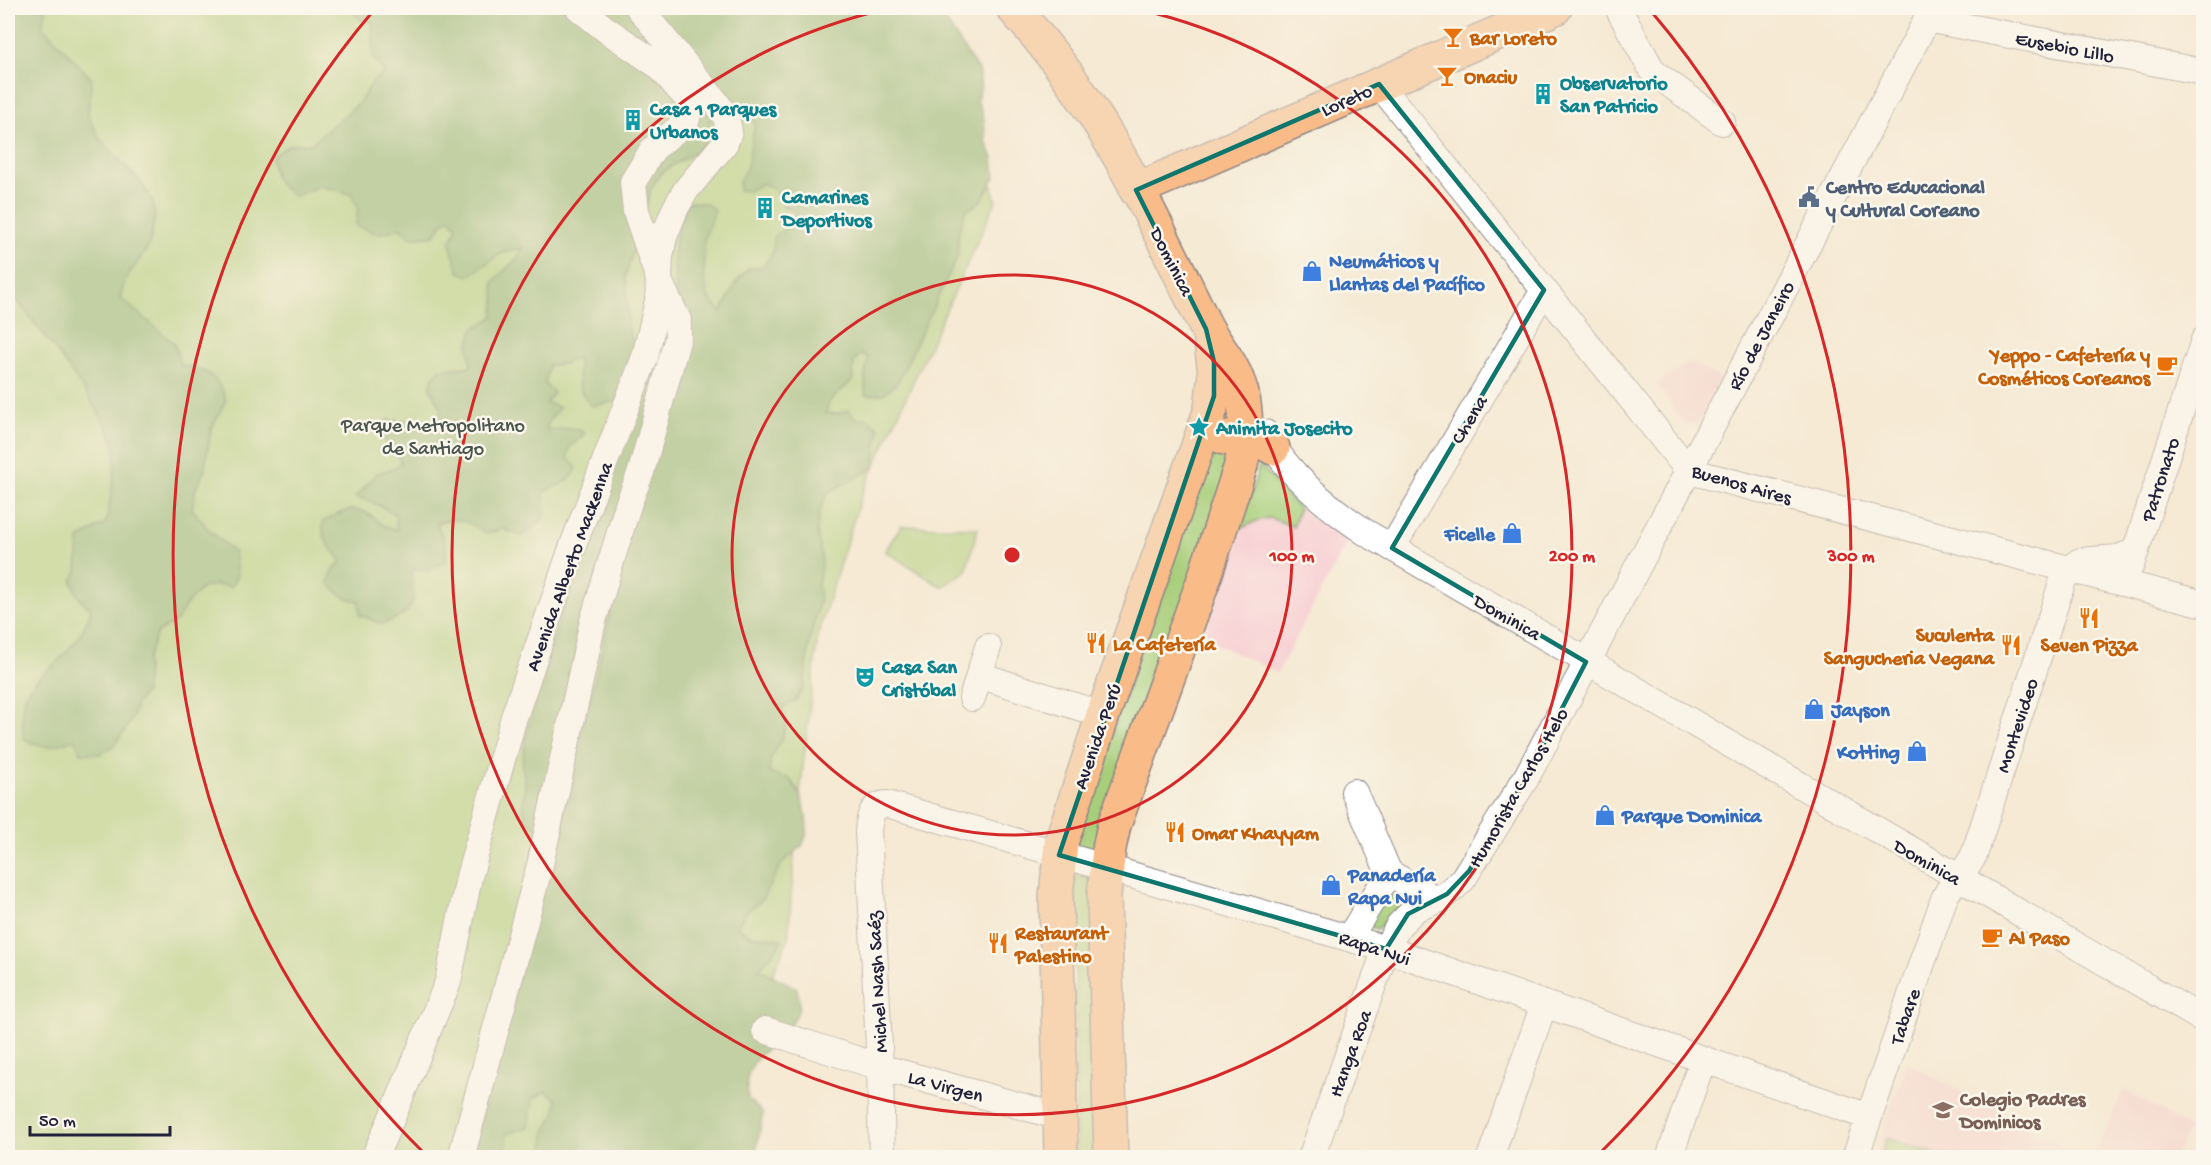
<svg xmlns="http://www.w3.org/2000/svg" width="2211" height="1165" font-family="'Gochi Hand',sans-serif">
<style>
.built{fill:#f7cfd2}
.green{fill:#a7ce79;stroke:#64785a;stroke-width:1.5}
.forest{fill:#85b169;stroke:#546a52;stroke-width:1.5}
.lines{fill:none;stroke-linecap:round;stroke-linejoin:round}
.minor-casing{stroke:#8c8688;stroke-width:28}
.major-casing{stroke:#8c8688;stroke-width:36}
.minor{stroke:#fff;stroke-width:26}
.major{stroke:#f9bc89;stroke-width:33}
.marked{fill:none;stroke:#0f766e;stroke-width:4.5;stroke-linejoin:round}
.ring{fill:none;stroke:#d62828;stroke-width:3}
.labels{text-anchor:middle;stroke-width:5;stroke-linejoin:round;paint-order:stroke}
.food-label{font-size:20px;font-weight:bold;fill:#c56008;stroke:#fbf7ec;text-anchor:start}
.street-label{font-size:20px;fill:#22223b;stroke:#fbf7ec}
.culture-label{font-size:20px;font-weight:bold;fill:#0d838f;stroke:#fbf7ec;text-anchor:start}
.service-label{font-size:20px;font-weight:bold;fill:#4e5e75;stroke:#fbf7ec;text-anchor:start}
.shop-label{font-size:20px;font-weight:bold;fill:#366cbe;stroke:#fbf7ec;text-anchor:start}
.park-label{font-size:20px;fill:#4a564e;stroke:#fbf7ec}
.education-label{font-size:20px;font-weight:bold;fill:#785e54;stroke:#fbf7ec;text-anchor:start}
.centre{fill:#d62828;stroke:#fbf7ec;stroke-width:3}
.ring-label{font-size:18px;text-anchor:middle;font-weight:bold;fill:#d62828;stroke:#fbf7ec;stroke-width:5;stroke-linejoin:round;paint-order:stroke}
</style>
<rect width="100%" height="100%" fill="#fbf7ec"/>
<filter id="ink" filterUnits="userSpaceOnUse"><feTurbulence type="fractalNoise" baseFrequency=".0167" numOctaves="2"/><feDisplacementMap in="SourceGraphic" scale="12" xChannelSelector="R" yChannelSelector="G"/><feConvolveMatrix kernelMatrix="1 2 1 2 8 2 1 2 1" color-interpolation-filters="sRGB"/></filter>
<filter id="wash" filterUnits="userSpaceOnUse"><feTurbulence type="fractalNoise" baseFrequency=".008" numOctaves="4" result="noise"/><feDisplacementMap in="SourceGraphic" scale="24" xChannelSelector="R" yChannelSelector="G"/><feGaussianBlur stdDeviation="1.35" result="paint"/><feColorMatrix in="noise" values="0 0 0 0 0 0 0 0 0 0 0 0 0 0 0 0 0 1.4 0 .05"/><feComposite in="paint" operator="in"/></filter>
<g filter="url(#wash)">
<rect width="100%" height="100%" fill="#f5ead4"/>
<path class="built" d="M1690,362L1721,378L1698,424L1683,423L1656,383Z
M1260,464L1297,507L1347,542L1277,673L1202,637L1242,525Z
M1907,1062L2084,1157L1873,1158Z
M2124,1089L2189,1128L2175,1157H2093Z"/>
<path class="green" d="M8,8H801L977,136L996,201L861,496L818,634L796,829L788,939L746,1035L719,1157H8Z
M1223,445H1240L1101,861L1072,851L1207,456Z
M1260,464L1299,509L1293,527C1266,514 1267,516 1240,529Z
M901,526L978,528L966,571L942,587L885,551Z
M1075,872L1101,881L1105,1157H1076Z
M1383,881L1414,894L1377,929L1367,926Z
M1886,1138L1942,1156L1941,1157H1880Z"/>
<path class="forest" d="M8,8H47L42,26L92,79L88,114L99,138L141,183L152,199L155,216L149,246L125,280L120,298L174,343L181,365C204,368 219,376 226,400L211,430L204,472L196,488L192,509L209,530L234,552L237,575L231,587L216,585L202,588L186,605L177,621L157,633L147,660L146,691L136,704L133,716L126,729L113,746L101,754L81,753L75,739C51,748 47,750 24,739C22,726 21,710 25,697C29,684 46,672 56,663C73,646 84,633 91,610L78,596L72,581L77,571L79,539L106,523C110,499 116,474 115,450C113,421 30,316 8,290Z
M348,8H625L689,79L710,114L709,130L702,147L661,173L651,189L626,275L629,331L634,343L627,372L617,401L592,406C573,385 580,384 578,358L564,364L549,365L545,384L554,393L546,403L560,407L551,418L546,429C560,431 572,424 585,433L570,447L567,457L577,468C568,488 556,481 543,494C551,521 541,522 521,536L503,529L487,534C471,523 455,514 437,524L445,543L447,560L428,571L413,569C410,579 412,583 413,593C416,612 397,619 382,624L360,615L359,601C344,600 337,593 328,582L335,568L342,562C332,546 321,543 323,522C336,514 354,504 368,514C383,523 378,525 397,530L395,514L372,502L355,497L367,485L375,474L392,469L401,463C395,449 382,442 379,428L388,419L425,424L439,422L441,407L430,388L433,377L440,370L471,366L469,344L473,329L493,317L495,302L493,282L517,258L523,248L500,254L469,276L459,272L450,244L457,227L450,218L442,223L435,235L412,238L400,228L378,234L356,226L358,207L351,194L320,186L295,196C277,186 273,178 272,157L288,145L312,143L359,103L373,81L385,73L373,58V22L362,21Z
M652,8H937L978,70L981,87L977,99L984,119L986,142L993,158L995,177L981,201L965,212L958,234V255L898,382L884,394L865,395V375L868,357L861,354L854,362L853,380L829,402L826,413L837,414L848,410L857,419L866,418L879,428L874,468L827,493L819,513L817,531L822,561L818,585L820,600L810,638L804,687L796,700L782,708L787,722L781,741L771,758L769,773L790,779L800,794L806,814L807,833L802,846L782,863L761,901L747,911L737,927L750,935L783,939L773,954L759,969L797,988C798,994 800,1002 799,1007C792,1039 751,1049 747,1080C746,1086 748,1093 748,1099L763,1113L755,1157H544L545,1131L555,1114L557,1100L546,1091L533,1099L529,1127L506,1134L507,1146L499,1157L471,1158L592,691L618,578L676,287C672,249 673,238 687,202L705,203L715,210L704,240V278L708,297L721,312L736,283L749,268L763,267L773,252L774,237L792,223L796,211L784,207L775,190L763,183L748,191L739,190V181L747,167L755,123L730,99Z
M659,327L670,341L541,831L526,820L523,805L525,783L522,766L526,736L536,695L569,591L598,518Z"/>
</g>
<g filter="url(#ink)">
<g class="lines">
<defs>
<path id="minor" d="M1618,8L1653,72L1722,122
M1926,19L2204,72
M1379,84L1689,471L2204,604
M1265,433C1288,475 1325,505 1365,532L2204,1020
M1392,548L1544,290
M2131,565L2204,340
M979,675L1103,715
M972,698L988,647
M1354,792L1389,873
M1389,873L1438,900
M1349,938L1389,873
M765,1030L880,1067L1060,1117
M374,1158L390,1122L448,982L469,877L514,717L572,548L645,357L658,301L660,257L664,237L675,209L686,190L725,143L729,131L726,117L716,102L639,8
M461,1158L540,865L593,621L629,502L641,472L678,337V320L660,283L636,211L633,182L653,149L686,122L691,103L659,66L604,28L579,8
M882,1158L880,1067L868,830C870,816 871,805 887,804L1386,949L1869,1117
M1311,1158L1386,949L1399,925L1415,909L1438,900L1455,887L1463,879L1526,778L1933,8
M1490,1158L1544,1004
M1669,1158L1703,1059
M1855,1158L1944,899C1951,882 1966,872 1974,855L2063,580L2070,569L2080,561L2118,558L2136,551"/>
<path id="major" d="M1013,8C1037,35 1060,63 1080,93C1128,164 1166,244 1203,321C1213,343 1231,360 1239,384C1248,408 1247,439 1241,465L1203,582L1114,825L1109,849L1104,895L1111,1158
M1136,190L1555,8
M1224,438C1242,433 1258,438 1273,448
M1061,1158L1056,897L1061,843L1103,715L1211,409L1215,373L1211,343"/>
</defs>
<use href="#minor" class="minor-casing"/>
<use href="#major" class="major-casing"/>
<use href="#minor" class="minor"/>
<use href="#major" class="major"/>
</g>
</g>
<path d="M0 0H2211V1165H0ZM1379,84L1544,290L1392,548L1586,662L1526,778L1469,871L1447,894L1408,914L1386,949L1059,855L1214,396V362L1206,329L1136,190Z" fill="#f5ead4" fill-opacity=".55" fill-rule="evenodd"/>
<path class="marked" d="M1379,84L1544,290L1392,548L1586,662L1526,778L1469,871L1447,894L1408,914L1386,949L1059,855L1214,396V362L1206,329L1136,190Z"/>
<g class="ring">
<circle cx="1012" cy="555" r="280"/>
<path d="M1133 8A560 560 0 1 1 891 8"/>
<path d="M424 1153A839 839 0 0 1 374 10M1650 10A839 839 0 0 1 1600 1153"/>
</g>
<defs>
<symbol id="bar-bare" viewBox="-9 -9 18 18"><path d="M-6-5H6L.8 .8V4.5H3.5V6h-7V4.5H-.8V.8Z" fill="#e8710a" stroke="#fbf7ec" stroke-width="2.5" paint-order="stroke"/></symbol>
<symbol id="building-bare" viewBox="-9 -9 18 18"><path d="M-4-6H4V6H1V3H-1V6H-4ZM-2.5-4.3h1.7v1.8h-1.7ZM.8-4.3h1.7v1.8H.8ZM-2.5-1h1.7V.8h-1.7ZM.8-1h1.7V.8H.8Z" fill="#0f9aa8" stroke="#fbf7ec" stroke-width="2.5" paint-order="stroke"/></symbol>
<symbol id="civic-bare" viewBox="-9 -9 18 18"><path d="M-.6-6.5H3V-4.5H.6V-3L4-1V1h2V6H-6V1h2V-1L-.6-3ZM-1.2 2.5V6h2.4V2.5Z" fill="#5c6f8a" stroke="#fbf7ec" stroke-width="2.5" paint-order="stroke"/></symbol>
<symbol id="shop-bare" viewBox="-9 -9 18 18"><path d="M-5-2.5h2.3a2.7 3.5 0 0 1 5.4 0H5L5.5 6h-11ZM-1.5-2.5h3a1.5 2.3 0 0 0-3 0Z" fill="#3f7fe0" stroke="#fbf7ec" stroke-width="2.5" paint-order="stroke"/></symbol>
<symbol id="cafe-bare" viewBox="-9 -9 18 18"><path d="M-5.5-4.5H6V0H3Q3 3.5 0 3.5H-2.5Q-5.5 3.5-5.5 0ZM3-3.2v2h1.7v-2ZM-6 4.5H4V6H-6Z" fill="#e8710a" stroke="#fbf7ec" stroke-width="2.5" paint-order="stroke"/></symbol>
<symbol id="sight-bare" viewBox="-9 -9 18 18"><path d="M0-6L1.8-2.2L6-1.7L2.9 1.2L3.7 5.4L0 3.3L-3.7 5.4L-2.9 1.2L-6-1.7L-1.8-2.2Z" fill="#0f9aa8" stroke="#fbf7ec" stroke-width="2.5" paint-order="stroke"/></symbol>
<symbol id="restaurant-bare" viewBox="-9 -9 18 18"><path d="M-5-6h1v4h1v-4h1v4h1v-4h1v5L-1.5 .5V6h-2V.5L-5-1ZM5-6V6H3V1.5H1.5Q1.5-4 5-6Z" fill="#e8710a" stroke="#fbf7ec" stroke-width="2.5" paint-order="stroke"/></symbol>
<symbol id="theatre-bare" viewBox="-9 -9 18 18"><path d="M-5-5.5Q0-4 5-5.5V0Q5 5 0 6Q-5 5-5 0ZM-3.3-2.5H-1v1.5H-3.3ZM1-2.5H3.3v1.5H1ZM-2.8 1Q0 5.5 2.8 1Z" fill="#0f9aa8" stroke="#fbf7ec" stroke-width="2.5" paint-order="stroke"/></symbol>
<symbol id="school-bare" viewBox="-9 -9 18 18"><path d="M0-5L7-2L0 1L-7-2ZM-4 1L0 2.5L4 1V4Q0 6-4 4Z" fill="#8d6e63" stroke="#fbf7ec" stroke-width="2.5" paint-order="stroke"/></symbol>
</defs>
<g fill-rule="evenodd">
<use href="#bar-bare" x="1438" y="22" width="30" height="30"/>
<use href="#bar-bare" x="1432" y="61" width="30" height="30"/>
<use href="#building-bare" x="1528" y="79" width="30" height="30"/>
<use href="#building-bare" x="618" y="105" width="30" height="30"/>
<use href="#civic-bare" x="1794" y="182" width="30" height="30"/>
<use href="#building-bare" x="750" y="193" width="30" height="30"/>
<use href="#shop-bare" x="1297" y="256" width="30" height="30"/>
<use href="#cafe-bare" x="2152" y="350" width="30" height="30"/>
<use href="#sight-bare" x="1184" y="412" width="30" height="30"/>
<use href="#shop-bare" x="1497" y="518" width="30" height="30"/>
<use href="#restaurant-bare" x="2074" y="603" width="30" height="30"/>
<use href="#restaurant-bare" x="1081" y="628" width="30" height="30"/>
<use href="#restaurant-bare" x="1996" y="630" width="30" height="30"/>
<use href="#theatre-bare" x="850" y="662" width="30" height="30"/>
<use href="#shop-bare" x="1799" y="694" width="30" height="30"/>
<use href="#shop-bare" x="1902" y="736" width="30" height="30"/>
<use href="#shop-bare" x="1590" y="800" width="30" height="30"/>
<use href="#restaurant-bare" x="1160" y="817" width="30" height="30"/>
<use href="#shop-bare" x="1316" y="870" width="30" height="30"/>
<use href="#cafe-bare" x="1977" y="922" width="30" height="30"/>
<use href="#restaurant-bare" x="983" y="928" width="30" height="30"/>
<use href="#school-bare" x="1928" y="1095" width="30" height="30"/>
</g>
<g class="labels">
<g class="food-label">
<text x="1470" y="44">Bar Loreto</text>
<text x="1464" y="83">Onaciu</text>
<text x="2150" y="361" text-anchor="end">Yeppo - Cafetería y<tspan x="2150" dy="23">Cosméticos Coreanos</tspan></text>
<text x="1994" y="641" text-anchor="end">Suculenta<tspan x="1994" dy="23">Sangucheria Vegana</tspan></text>
<text x="1113" y="650">La Cafetería</text>
<text x="2089" y="651" text-anchor="middle">Seven Pizza</text>
<text x="1192" y="839">Omar Khayyam</text>
<text x="1015" y="939">Restaurant<tspan x="1015" dy="23">Palestino</tspan></text>
<text x="2009" y="944">Al Paso</text>
</g>
<g class="street-label">
<text transform="translate(2065 46) rotate(11)" y="7">Eusebio Lillo</text>
<text transform="translate(1346 99) rotate(-24)" y="7">Loreto</text>
<text transform="translate(1173 261) rotate(63)" y="7">Dominica</text>
<text transform="translate(1760 335) rotate(-62)" y="7">Río de Janeiro</text>
<text transform="translate(1468 419) rotate(-59)" y="7">Chena</text>
<text transform="translate(2159 479) rotate(-72)" y="7">Patronato</text>
<text transform="translate(1742 483) rotate(16)" y="7">Buenos Aires</text>
<text transform="translate(568 566) rotate(-70)" y="7">Avenida Alberto Mackenna</text>
<text transform="translate(1508 616) rotate(30)" y="7">Dominica</text>
<text transform="translate(2016 725) rotate(-72)" y="7">Montevideo</text>
<text transform="translate(1096 736) rotate(-71)" y="7">Avenida Perú</text>
<text transform="translate(1517 787) rotate(-60)" y="7">Humorista Carlos Helo</text>
<text transform="translate(1928 861) rotate(30)" y="7">Dominica</text>
<text transform="translate(1375 947) rotate(18)" y="7">Rapa Nui</text>
<text transform="translate(876 982) rotate(-93)" y="7">Michel Nash Saéz</text>
<text transform="translate(1904 1016) rotate(-71)" y="7">Tabare</text>
<text transform="translate(1349 1053) rotate(-70)" y="7">Hanga Roa</text>
<text transform="translate(946 1085) rotate(15)" y="7">La Virgen</text>
</g>
<g class="culture-label">
<text x="1560" y="89">Observatorio<tspan x="1560" dy="23">San Patricio</tspan></text>
<text x="650" y="115">Casa 1 Parques<tspan x="650" dy="23">Urbanos</tspan></text>
<text x="782" y="203">Camarines<tspan x="782" dy="23">Deportivos</tspan></text>
<text x="1216" y="434">Animita Josecito</text>
<text x="882" y="673">Casa San<tspan x="882" dy="23">Cristóbal</tspan></text>
</g>
<g class="service-label">
<text x="1826" y="193">Centro Educacional<tspan x="1826" dy="23">y Cultural Coreano</tspan></text>
</g>
<g class="shop-label">
<text x="1329" y="267">Neumáticos y<tspan x="1329" dy="23">Llantas del Pacífico</tspan></text>
<text x="1495" y="540" text-anchor="end">Ficelle</text>
<text x="1831" y="716">Jayson</text>
<text x="1900" y="758" text-anchor="end">Kotting</text>
<text x="1622" y="822">Parque Dominica</text>
<text x="1348" y="881">Panadería<tspan x="1348" dy="23">Rapa Nui</tspan></text>
</g>
<g class="park-label">
<text x="433" y="431">Parque Metropolitano<tspan x="433" dy="23">de Santiago</tspan></text>
</g>
<g class="education-label">
<text x="1960" y="1105">Colegio Padres<tspan x="1960" dy="23">Dominicos</tspan></text>
</g>
</g>
<circle cx="1012" cy="555" r="9" class="centre"/>
<g class="ring-label">
<text x="1292" y="561">100 m</text>
<text x="1572" y="561">200 m</text>
<text x="1851" y="561">300 m</text>
</g>
<rect width="2211" height="1165" fill="none" stroke="#fbf7ec" stroke-width="30"/>
<path d="M30 1126v9h140v-9" fill="none" stroke="#22223b" stroke-width="3"/>
<text x="39" y="1126" font-size="18" fill="#22223b" stroke="#fbf7ec" stroke-width="4.5" paint-order="stroke">50 m</text>
</svg>
